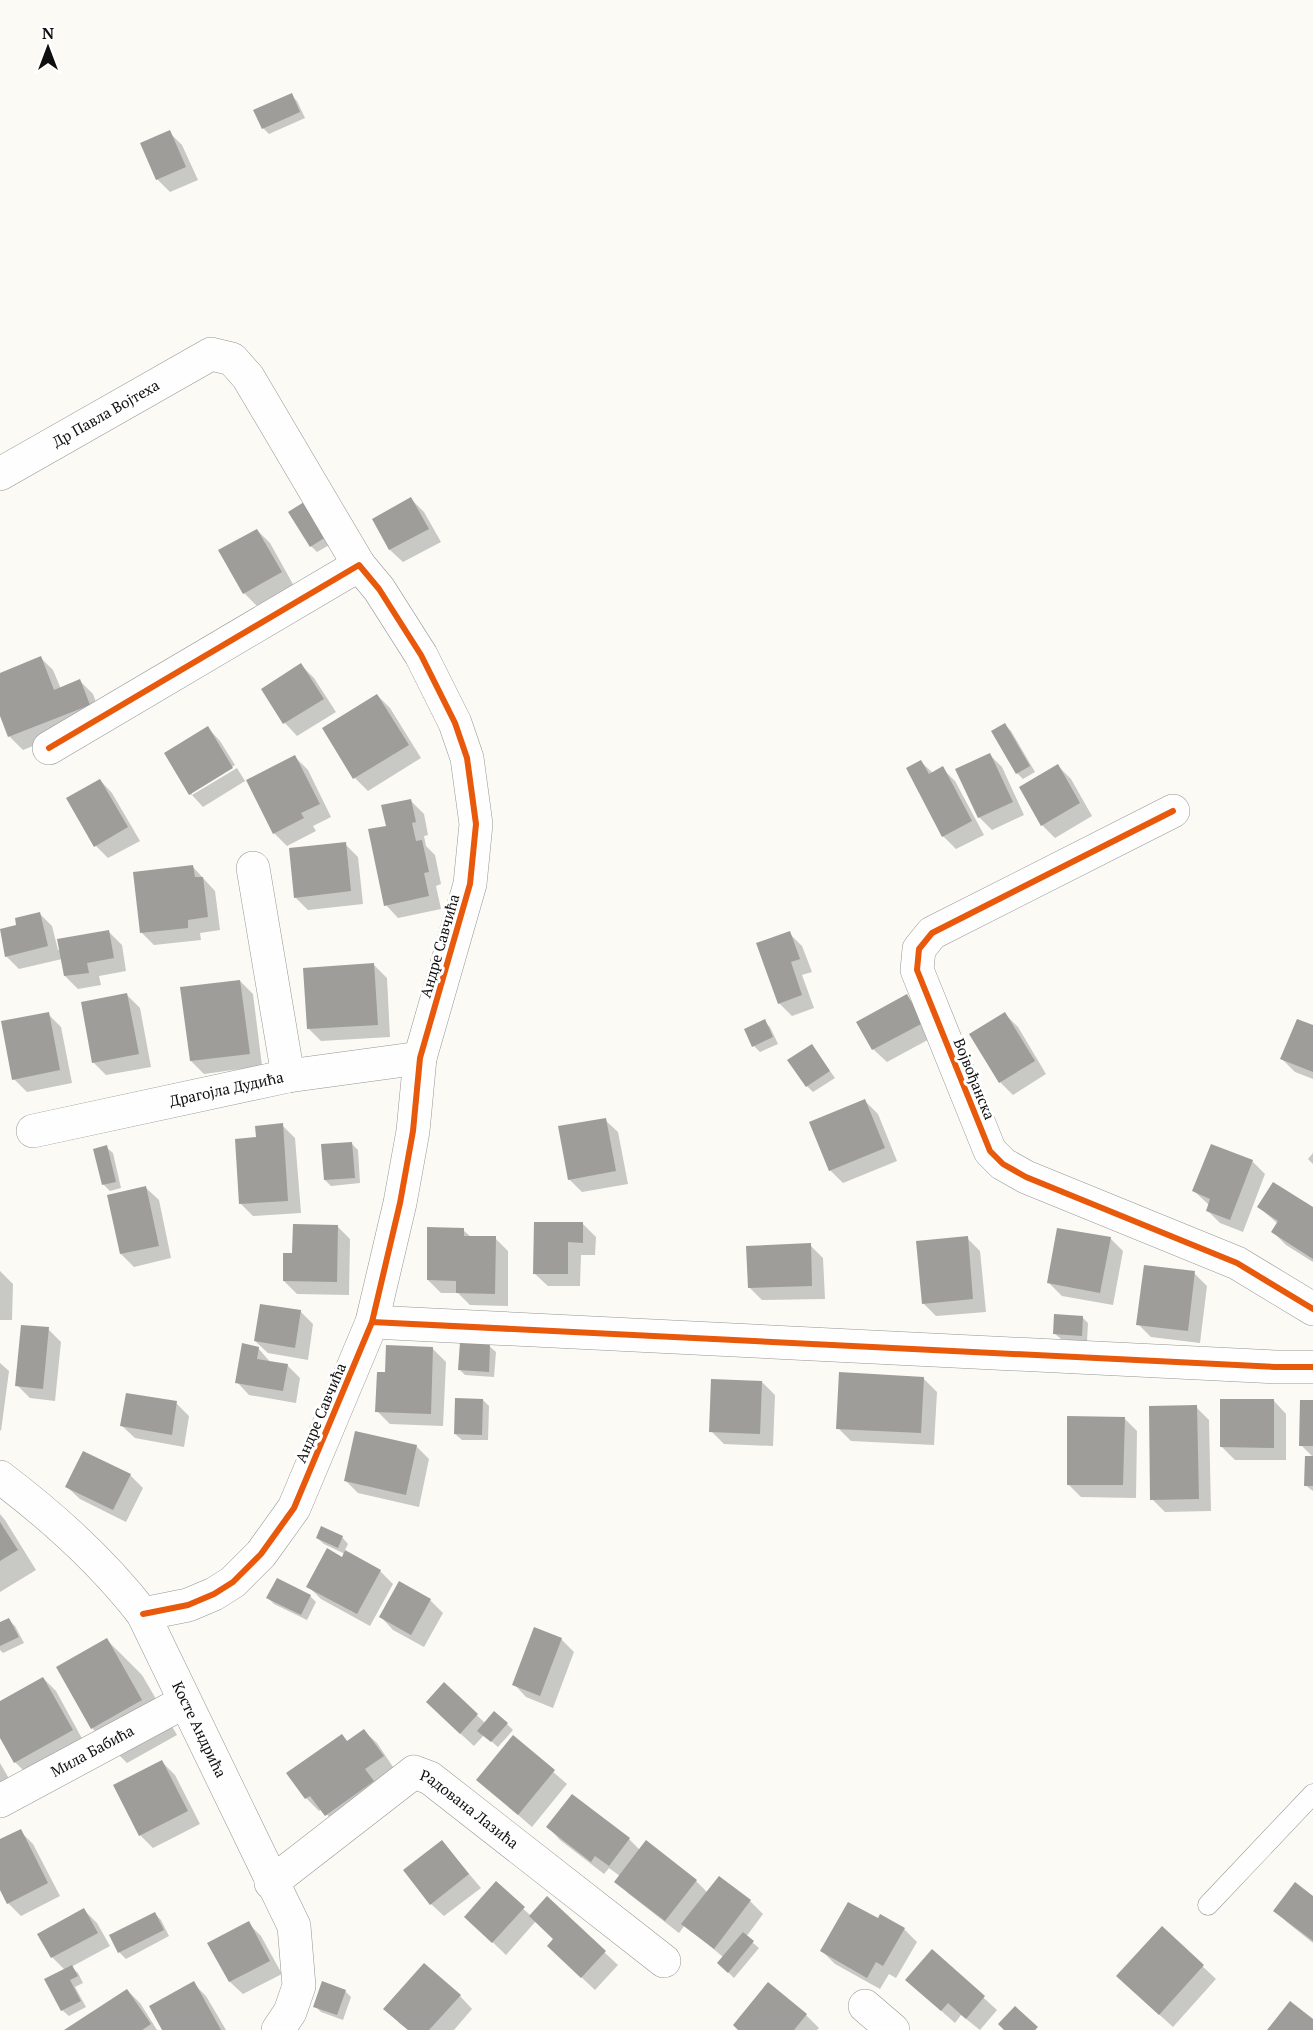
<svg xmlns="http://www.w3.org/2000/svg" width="1313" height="2030" font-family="'PT Serif',serif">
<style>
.shadow{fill:#0003}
.building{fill:#9f9d9a}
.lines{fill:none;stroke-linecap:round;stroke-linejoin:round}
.service-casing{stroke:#959593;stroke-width:21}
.minor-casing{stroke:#959593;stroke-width:34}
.service{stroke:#fefefe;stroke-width:20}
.minor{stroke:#fefefe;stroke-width:33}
.cycleway-casing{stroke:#fff;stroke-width:10}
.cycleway{stroke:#e8590c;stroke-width:6}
.labels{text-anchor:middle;stroke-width:6;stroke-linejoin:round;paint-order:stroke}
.street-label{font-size:15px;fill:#0f0f0f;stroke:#fff}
</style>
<rect width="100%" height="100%" fill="#fbfaf5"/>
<path class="shadow" d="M291,95L297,101L305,118L269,134L263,128Z
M169,132L182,145L198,180L170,192L157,179Z
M411,499L424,512L441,542L403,562L390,550L374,519Z
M304,504L331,544L317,552L311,546L290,512Z
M257,530L270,543L294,586L257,606L244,593L220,551Z
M40,657L53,670L61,689L80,681L93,694L102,718L23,750L10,737L0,712V674Z
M301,665L314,678L336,712L297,736L285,723L263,690Z
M377,695L390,708L421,758L368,791L355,778L324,729Z
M1005,725L1011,731L1035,772L1023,779L1017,773Z
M208,728L220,741L235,765L192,792V795L190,794Z
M990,755L1002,767L1024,815L992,830L979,817Z
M295,757L308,770L331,817L313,826L316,831L287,846L274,833Z
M921,762L933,773L942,768L955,781L984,835L956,849L943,836Z
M1058,766L1071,779L1092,816L1055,838L1042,825Z
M237,768L245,781L203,807L192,795Z
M100,780L112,793L140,841L108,858L96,846Z
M411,801L424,814L428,835L424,836L426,846L435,855L441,884L436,886L441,909L398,918L386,905L388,827Z
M345,844L358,857L363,904L308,910L295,897Z
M193,867L215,891L220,930L200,933L201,940L154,945L141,932Z
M39,913L52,926L58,950L109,932L122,945L126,971L99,976L101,985L78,989L65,976L62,959L19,969L6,956L18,927Z
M789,933L802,946L812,972L802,975L814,1008L792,1016L779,1003Z
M374,965L387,978L390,1037L321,1041L308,1028Z
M240,981L253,994L262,1066L204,1074L191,1061Z
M127,995L140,1008L151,1067L106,1075L93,1062Z
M906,996L919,1009L935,1036L887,1062L874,1050L858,1023Z
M48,1014L61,1027L72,1083L27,1092L14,1079Z
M1005,1014L1018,1027L1046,1074L1013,1095L1000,1082Z
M764,1021L770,1027L778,1044L760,1052L754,1046L746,1030Z
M1313,1027V1079L1295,1072L1282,1059Z
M812,1046L835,1078L813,1092L807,1086Z
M865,1101L878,1114L897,1161L843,1183L830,1170Z
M605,1120L618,1132L628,1184L582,1192L569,1179Z
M282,1125L295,1138L301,1213L253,1216L240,1203L257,1138Z
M352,1144L358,1150L360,1183L331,1186L325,1180Z
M106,1147L113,1153L121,1188L110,1191L104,1185Z
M1313,1153V1164L1308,1159Z
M1252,1161L1265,1174L1243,1232L1220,1223L1207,1210L1209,1205L1194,1191Z
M146,1188L159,1200L171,1258L134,1267L121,1254Z
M1259,1207L1313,1209V1262L1286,1245L1273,1232L1278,1224Z
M583,1224L596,1237L595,1255H581L580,1286H548L535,1274Z
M337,1226L350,1239L349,1295L297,1294L284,1281L294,1255Z
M463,1230L471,1237L495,1238L508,1251V1306L470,1305L458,1293H441L428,1280Z
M967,1238L980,1251L986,1312L936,1316L923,1303Z
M1110,1238L1123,1251L1113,1305L1062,1296L1049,1283Z
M810,1245L823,1258L825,1299L762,1300L749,1287Z
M0,1271L13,1284L12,1320H0Z
M1194,1273L1207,1286L1200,1343L1151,1337L1138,1324Z
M300,1311L313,1324L308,1360L268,1353L255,1341Z
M1082,1317L1088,1323L1087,1342L1061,1339L1054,1333Z
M48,1329L61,1342L55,1401L30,1398L17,1385Z
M489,1346L496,1352L494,1377L465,1375L459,1369Z
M258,1348L271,1363L287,1365L300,1378L296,1403L249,1395L237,1382Z
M433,1349L446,1362L443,1426L390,1424L377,1411L386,1374Z
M0,1363L9,1371L1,1431L0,1430Z
M924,1379L937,1392L934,1445L851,1441L838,1428Z
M762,1382L775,1395L773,1446L724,1444L711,1431Z
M483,1400L489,1406L488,1440H462L455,1434Z
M1274,1401L1286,1414V1460H1235L1222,1447Z
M1313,1401V1457L1301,1445Z
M176,1403L189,1416L184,1447L135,1438L122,1426Z
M1196,1407L1209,1420L1211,1511L1165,1512L1152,1499Z
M1124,1418L1137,1431L1136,1498L1081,1497L1068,1484Z
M416,1446L429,1459L419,1507L358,1493L345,1480Z
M1313,1458V1491L1305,1485Z
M130,1475L143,1488L126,1522L80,1499L67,1487Z
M0,1514L5,1520L36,1570L0,1592Z
M342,1537L348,1544L344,1552L380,1571L393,1584L370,1626L321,1599L308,1586L342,1559L345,1554L324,1544L317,1538Z
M310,1596L316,1602L307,1620L274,1604L268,1598Z
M430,1600L443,1613L424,1647L393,1630L381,1617Z
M9,1620L15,1626L24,1643L3,1653L0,1650V1624Z
M561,1639L574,1652L553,1708L526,1697L514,1684Z
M107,1640L142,1675L177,1735L127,1763L92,1728Z
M43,1678L56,1691L85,1744L28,1775L15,1762L0,1735V1702Z
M444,1684L485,1723L507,1724L513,1730L498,1747L484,1735L474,1746L440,1715Z
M364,1731L377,1743L395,1770L339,1828L322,1809L319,1811L306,1798L342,1736L348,1742Z
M513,1737L567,1784L532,1827L478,1780Z
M162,1762L175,1775L200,1824L153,1848L140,1835Z
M0,1763L11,1782L0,1789Z
M572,1796L629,1839L640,1850L646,1843L696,1881L708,1893L719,1878L750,1901L763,1914L746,1937L759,1948L734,1978L725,1969L723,1957L685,1925L679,1933L629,1894L616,1881L620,1876L609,1868L604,1874L560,1840L548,1827Z
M20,1831L33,1844L60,1896L21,1916L8,1903L0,1886V1841Z
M442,1842L481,1888L444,1916L431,1904Z
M496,1883L531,1916L547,1899L618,1965L595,1990L562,1959L555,1939L536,1921L506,1955L479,1929Z
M1313,1898V1943L1288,1923L1275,1911Z
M84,1910L97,1923L110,1946L71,1967L78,1973L83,1983L75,1987L86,2007L69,2016L62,2010L65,1970L52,1957Z
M155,1914L161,1920L169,1936L126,1959L120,1953L111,1936Z
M878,1920L904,1929L917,1942L896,1978L889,1974L880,1989L835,1964L822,1951Z
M248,1923L261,1936L282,1974L243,1994L230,1982L209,1944Z
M1162,1928L1216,1979L1173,2027L1131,1989Z
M932,1951L997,2010L980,2030L961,2015L955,2023L920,1992Z
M193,1983L206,1996L226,2030H164Z
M768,1985L806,2015L819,2028L817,2030H740Z
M127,1990L140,2003L157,2030H67Z
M345,1991L351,1997L343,2020L321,2012L315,2006Z
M460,1996L472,2009L454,2030H408L398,2022Z"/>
<path class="building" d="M292,93L300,112L262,129L253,110Z
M170,130L186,167L156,180L140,143Z
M411,497L429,529L389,550L372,519Z
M304,502L326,537L310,547L288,512Z
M257,529L282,572L243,594L218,550Z
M41,656L54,690L80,679L90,705L8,737L0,716V673Z
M301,663L324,699L283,724L261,689Z
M377,694L409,745L353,779L322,728Z
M1005,723L1030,766L1016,774L991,731Z
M208,726L233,768L189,795L164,753Z
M990,753L1013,802L978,818L955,769Z
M295,755L320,804L301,813L304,818L273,834L246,780Z
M921,760L929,774L943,766L972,821L942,837L906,768Z
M1058,764L1080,803L1041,826L1019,787Z
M100,779L128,827L94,847L66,798Z
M411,799L416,822L412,823L416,841L422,840L429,872L424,873L429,896L384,906L368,829L386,826L381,805Z
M346,842L351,891L294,898L289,848Z
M193,865L195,877H203L208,917L188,920V928L140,933L133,872Z
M40,912L48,946L5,957L0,929L16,925L15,918Z
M109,930L114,958L87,963L89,973L64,976L57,939Z
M790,931L800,959L791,962L802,995L778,1004L756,943Z
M374,963L378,1025L307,1029L303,968Z
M240,980L250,1054L190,1061L180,987Z
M127,993L139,1054L92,1063L81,1002Z
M907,994L923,1023L872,1050L856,1022Z
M49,1012L60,1070L12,1080L1,1021Z
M1005,1012L1035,1061L999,1083L969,1034Z
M765,1019L773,1037L752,1047L744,1029Z
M1297,1019L1313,1025V1072L1280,1059Z
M812,1044L830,1071L806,1087L787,1060Z
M865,1099L885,1148L829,1171L809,1122Z
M606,1118L616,1171L568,1180L558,1126Z
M283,1123L288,1201L239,1204L235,1139L256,1137L255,1126Z
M352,1142L355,1178L324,1180L321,1144Z
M1211,1144L1253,1160L1230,1220L1206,1211L1210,1199L1192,1191Z
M107,1145L116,1182L102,1185L93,1149Z
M1273,1182L1313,1207V1259L1271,1232L1278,1221L1257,1207Z
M146,1186L159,1246L120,1254L107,1195Z
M534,1222H583V1243L568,1242V1274H533Z
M293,1224L338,1225L337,1282L283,1281V1253H292Z
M427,1227L464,1228V1236H496L495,1294L456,1293V1281L427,1280Z
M1057,1228L1111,1237L1100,1293L1047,1283Z
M968,1236L973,1299L922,1304L916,1241Z
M811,1243L812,1286L748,1288L746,1246Z
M1144,1265L1195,1271L1188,1331L1136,1325Z
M260,1304L301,1310L295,1348L254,1341Z
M1054,1314L1083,1316L1082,1336L1053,1334Z
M21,1325L49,1327L43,1389L15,1386Z
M460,1342L490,1344L489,1372L458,1370Z
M242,1343L259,1347L257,1359L288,1364L283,1391L235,1383Z
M386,1345L433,1347L431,1414L375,1412L377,1372H385Z
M839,1372L924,1377L921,1433L836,1429Z
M711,1379L762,1381L760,1434L709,1432Z
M126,1393L177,1401L172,1435L120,1426Z
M455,1398L483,1399L482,1435L454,1434Z
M1220,1399H1274V1448L1220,1447Z
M1300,1400H1313V1446H1299Z
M1197,1405L1199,1499L1150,1500L1149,1406Z
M1067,1416L1125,1417L1123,1485H1067Z
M355,1431L417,1445L406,1495L344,1481Z
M83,1451L131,1474L113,1510L65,1487Z
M1305,1456H1313V1486H1304Z
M0,1522L18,1550L0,1561Z
M321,1526L343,1536L338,1548L316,1538Z
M327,1548L342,1557L345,1550L381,1570L357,1614L306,1587Z
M277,1578L311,1595L301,1615L266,1598Z
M399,1581L431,1599L411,1635L379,1617Z
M9,1618L19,1637L0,1646V1622Z
M534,1627L562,1638L540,1696L512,1685Z
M107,1638L142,1700L91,1729L56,1667Z
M43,1677L73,1730L14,1763L0,1738V1701Z
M444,1682L478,1714L460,1734L426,1702Z
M494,1711L508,1723L491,1742L477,1731Z
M364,1729L384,1756L365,1769L374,1781L325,1816L310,1796L305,1799L286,1773L342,1734L347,1741Z
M513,1735L555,1770L518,1815L476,1780Z
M162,1760L188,1811L139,1836L113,1785Z
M572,1794L630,1838L609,1866L595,1856L591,1862L546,1827Z
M21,1829L48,1883L7,1904L0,1890V1839Z
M442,1840L469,1874L430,1905L403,1870Z
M646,1840L697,1880L665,1921L614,1882Z
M719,1876L751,1900L714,1949L681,1924Z
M496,1881L525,1907L492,1943L464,1917Z
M1295,1882L1313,1896V1941L1273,1911Z
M547,1896L606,1951L581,1978L547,1946L553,1939L529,1916Z
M848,1902L878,1918L880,1914L905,1928L883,1966L876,1962L867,1978L820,1951Z
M84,1908L98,1933L51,1958L37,1934Z
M155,1912L164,1930L118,1953L109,1935Z
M249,1921L270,1961L229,1982L207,1943Z
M1162,1926L1204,1965L1159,2015L1116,1976Z
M743,1932L754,1941L728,1973L717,1963Z
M932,1949L985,1996L966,2019L948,2003L941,2011L905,1980Z
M424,1963L461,1995L429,2030H408L383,2009Z
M72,1965L78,1976L70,1980L81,2001L61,2011L44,1979Z
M194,1981L221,2030H162L149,2006Z
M322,1981L346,1990L337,2015L313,2007Z
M768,1982L807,2014L794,2030H738L733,2025Z
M127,1989L151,2024L142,2030H64Z
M1290,2001L1313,2019V2030H1267Z
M1015,2006L1038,2027L1035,2030H1004L998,2024Z"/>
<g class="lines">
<defs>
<path id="service" d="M1208,1905L1313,1794"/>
<g id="minor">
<path id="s1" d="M0,474L211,354L232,359L248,377L359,565"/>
<path d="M49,748L359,565L379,589L421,655L455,723L467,758L476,824L470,884L420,1058L413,1131L400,1203L372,1322L294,1508L261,1554L233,1582L214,1594L188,1605L143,1614"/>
<path d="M1173,811L932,933L919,949L917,970L990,1151L1003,1164L1026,1177L1237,1263L1313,1309"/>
<path d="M253,868L288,1076"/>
<path id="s2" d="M33,1131L288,1076L420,1058"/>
<path d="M372,1322L1275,1367H1313"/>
<path id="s3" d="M0,1477C53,1517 102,1561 143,1614L294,1926L299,1986L290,2012L278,2030"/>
<path id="s4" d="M0,1801L184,1702"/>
<path id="s5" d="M271,1883L414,1772L430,1778L664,1961"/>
<path d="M865,2006L893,2030"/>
</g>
</defs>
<use href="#service" class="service-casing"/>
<use href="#minor" class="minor-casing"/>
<use href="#service" class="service"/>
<use href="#minor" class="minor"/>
<defs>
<path id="cycleway" d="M49,748L359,565L379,589L421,655L455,723L467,758L476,824L470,884L420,1058L413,1131L400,1203L372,1322L294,1508L261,1554L233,1582L214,1594L188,1605L143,1614
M1173,811L932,933L919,949L917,970L990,1151L1003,1164L1026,1177L1237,1263L1313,1309
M372,1322L1275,1367H1313"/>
</defs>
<use href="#cycleway" class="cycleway-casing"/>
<use href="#cycleway" class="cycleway"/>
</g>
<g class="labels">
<g class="street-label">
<text dy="5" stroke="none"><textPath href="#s1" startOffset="122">Др Павла Војтеха</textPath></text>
<text transform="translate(440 946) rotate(-74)" y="5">Андре Савчића</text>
<text transform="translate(974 1079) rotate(68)" y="5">Војвођанска</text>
<text dy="5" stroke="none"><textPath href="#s2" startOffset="198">Драгојла Дудића</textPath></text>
<text transform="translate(321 1413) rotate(-67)" y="5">Андре Савчића</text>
<text dy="5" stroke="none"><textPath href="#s3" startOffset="327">Косте Андрића</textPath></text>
<text dy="5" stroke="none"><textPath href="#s4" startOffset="105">Мила Бабића</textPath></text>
<text dy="5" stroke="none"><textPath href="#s5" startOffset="248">Радована Лазића</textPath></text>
</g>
</g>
<g transform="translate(48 48)" stroke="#ffffff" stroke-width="4.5" paint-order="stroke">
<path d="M0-4.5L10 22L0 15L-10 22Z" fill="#0f0f0f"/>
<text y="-9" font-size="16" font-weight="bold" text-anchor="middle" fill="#0f0f0f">N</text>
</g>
</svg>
